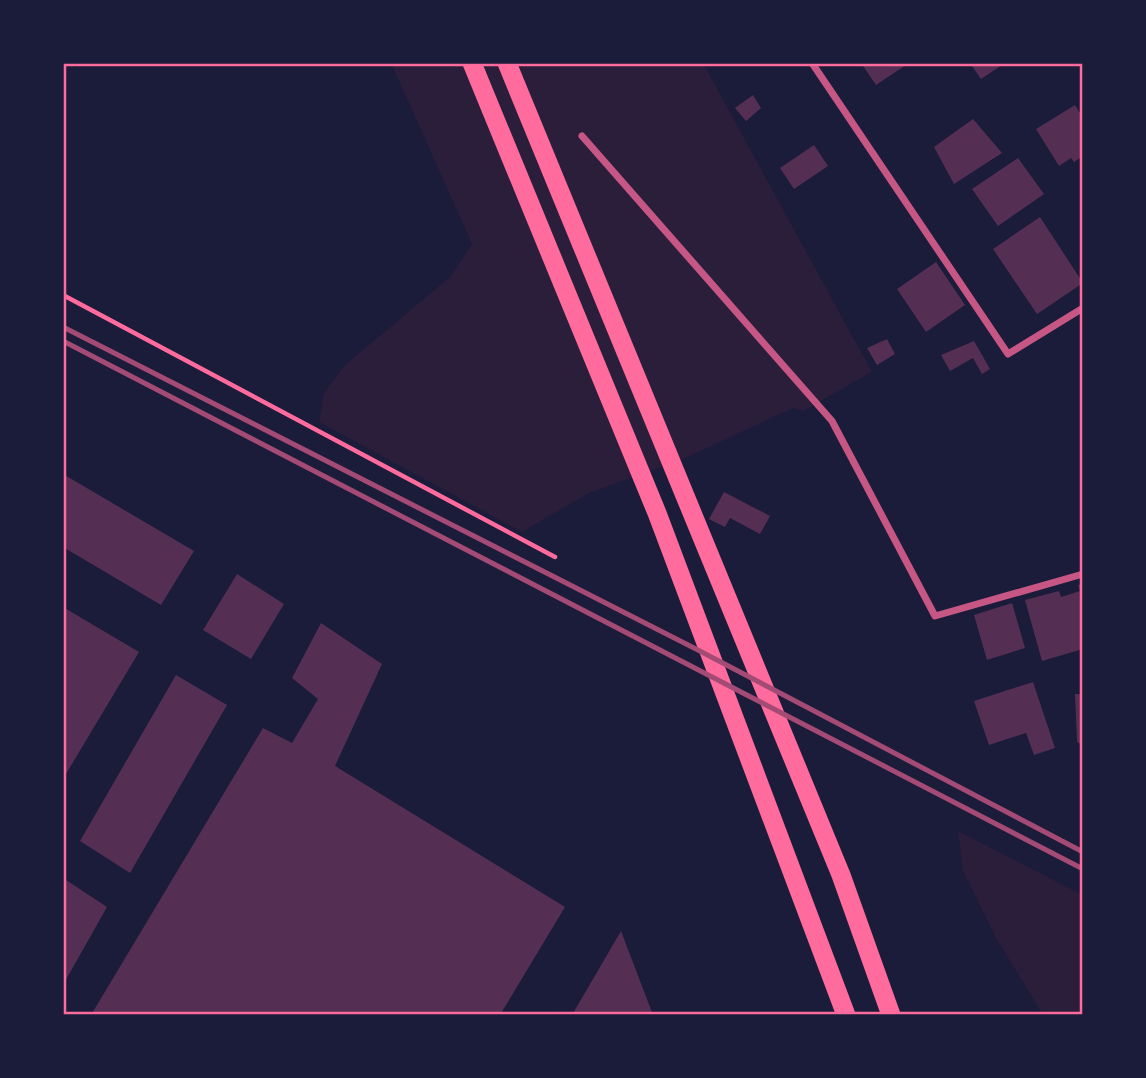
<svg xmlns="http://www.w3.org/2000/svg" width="1146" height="1078" font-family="Bitter,serif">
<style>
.green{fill:#2a1e3b}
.building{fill:#542f53}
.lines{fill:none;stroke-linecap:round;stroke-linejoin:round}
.path{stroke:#ff6b9d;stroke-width:4.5}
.minor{stroke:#c65784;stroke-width:7}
.trunk{stroke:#ff6b9d;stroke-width:19}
.rail{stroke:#a44b75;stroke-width:5}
.neatline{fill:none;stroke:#ff6b9d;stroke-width:2.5}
</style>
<rect width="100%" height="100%" fill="#1b1b3a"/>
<path class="green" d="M391,63H703L872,372L803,411L793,408L683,459L589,493L522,532L319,422L324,393L345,365L451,276L472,244Z
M958,831L1083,895V1015H1043L996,938L963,871Z"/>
<path class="building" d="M861,63H909L876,85Z
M970,63H1005L981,79Z
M753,95L761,108L746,121L735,108Z
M1075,105L1083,118V156L1074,162L1071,158L1059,166L1036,129Z
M973,119L1002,153L954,184L934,147Z
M814,145L828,166L794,189L780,168Z
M1018,158L1044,194L998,226L972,189Z
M1040,217L1083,283L1037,314L993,249Z
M936,262L965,305L926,332L897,289Z
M887,339L895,354L877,365L867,348Z
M974,341L990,369L982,374L973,358L950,371L941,355Z
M63,474L194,551L161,605L63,547Z
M724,492L770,516L760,534L730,518L725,527L709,519Z
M237,574L284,604L251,659L203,630Z
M1083,584V649L1042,661L1025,600L1059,591L1061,597L1080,591L1078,585Z
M1012,603L1025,648L987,660L974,615Z
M63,607L139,652L63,779Z
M321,623L382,664L335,766L565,907L500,1015H91L263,728L292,743L318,699L292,678Z
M176,675L227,705L130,873L80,841Z
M1033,682L1055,748L1034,755L1026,733L989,745L974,701Z
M1075,694H1083V745L1077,742Z
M63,878L107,907L63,985Z
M621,931L653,1015H572Z"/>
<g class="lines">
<path class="path" d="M63,295L555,557"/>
<path class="minor" d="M812,63L1008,354L1083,308
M582,136L832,421L935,616L1083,574"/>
<path class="trunk" d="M472,63L657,513L846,1015
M507,63L841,875L891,1015"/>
<path class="rail" d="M63,327L696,649L1083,852
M63,341L1083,869"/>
</g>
<rect width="1146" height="1078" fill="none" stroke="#1b1b3a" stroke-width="130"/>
<rect x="65" y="65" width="1016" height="948" class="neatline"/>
</svg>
